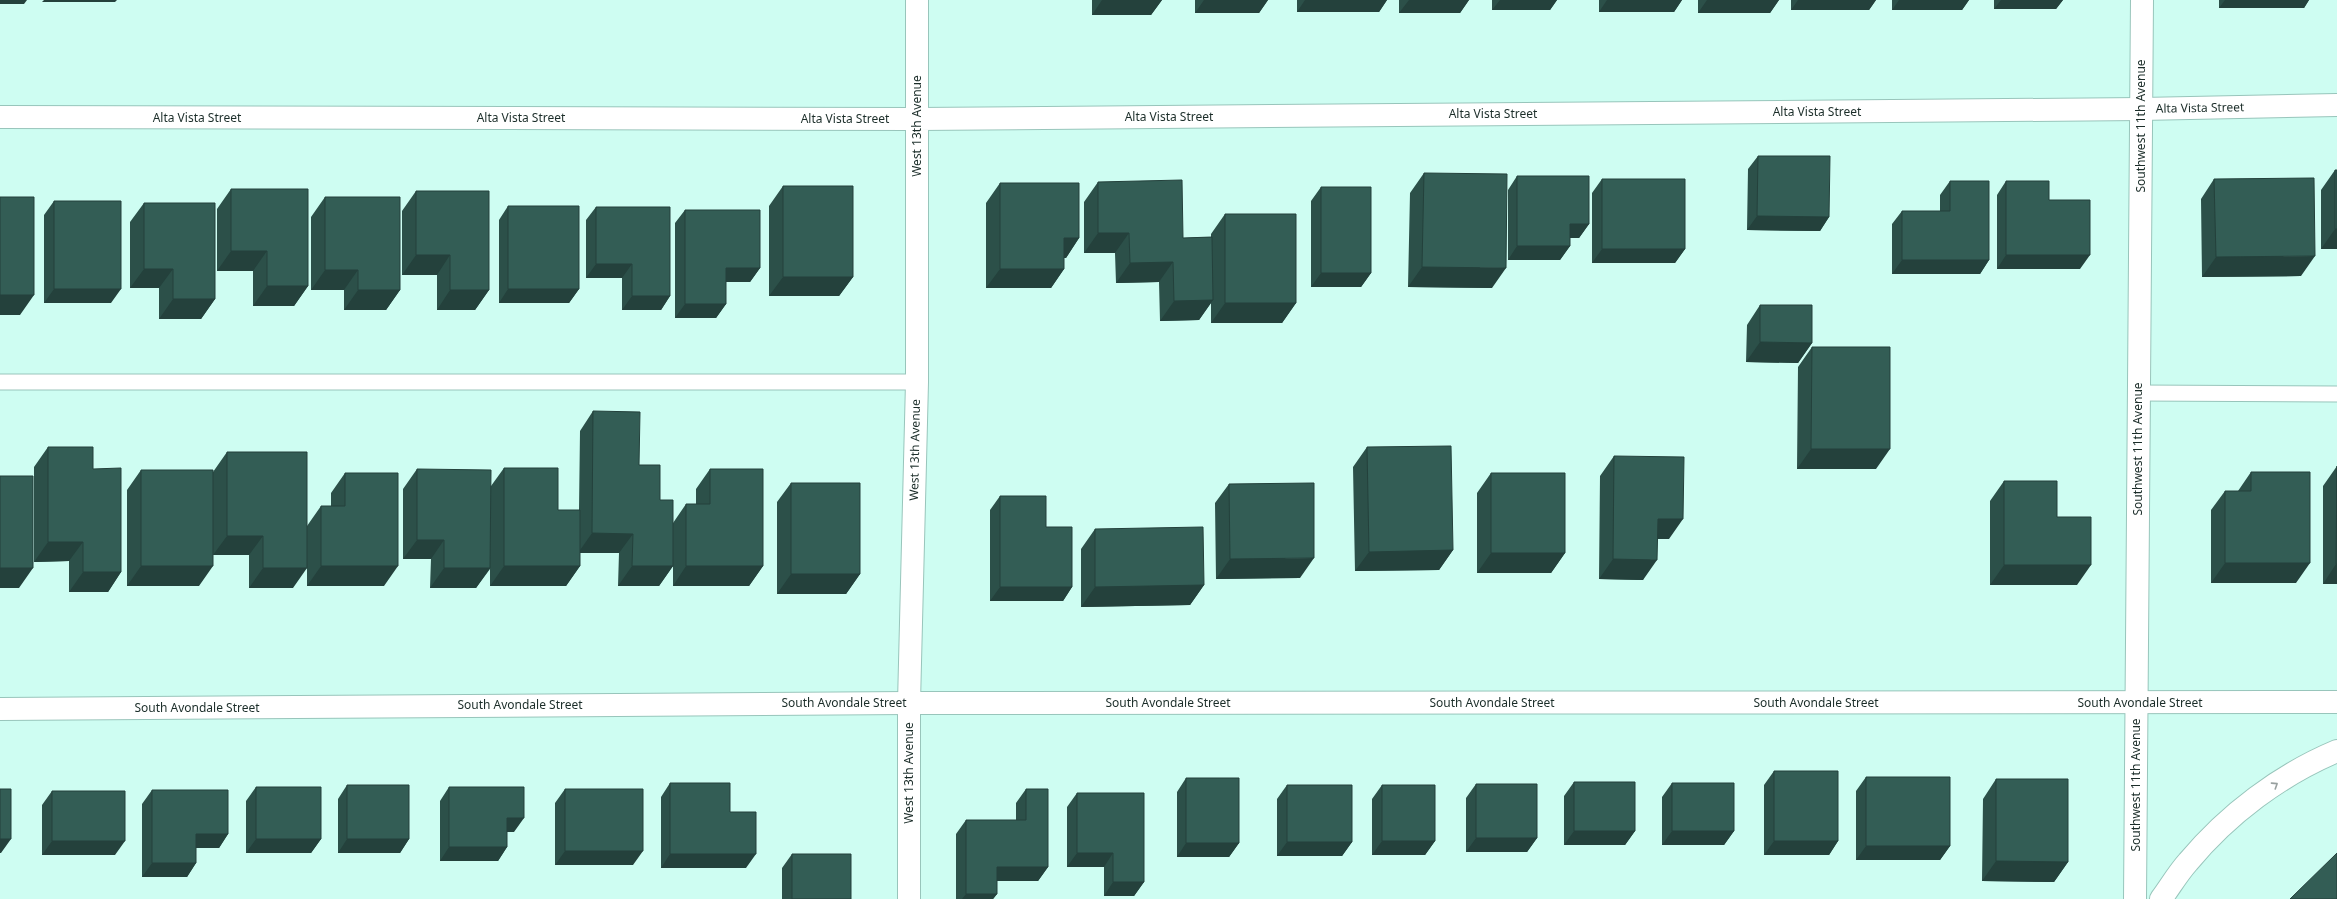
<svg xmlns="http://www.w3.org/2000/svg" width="2337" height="899" font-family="'Noto Sans',sans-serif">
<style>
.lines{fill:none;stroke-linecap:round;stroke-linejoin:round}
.service-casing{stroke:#98c5bb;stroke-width:17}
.minor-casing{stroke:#98c5bb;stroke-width:24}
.tertiary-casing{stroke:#98c5bb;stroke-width:24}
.secondary-casing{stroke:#98c5bb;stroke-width:24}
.service{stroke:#fff;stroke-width:15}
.minor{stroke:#fff;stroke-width:22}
.tertiary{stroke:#fff;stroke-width:22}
.secondary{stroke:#fff;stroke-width:22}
.wall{fill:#2c5049}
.shaded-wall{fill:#24413c}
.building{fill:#335d55;stroke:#24413c}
.oneway{stroke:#98a09f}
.labels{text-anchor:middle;stroke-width:4;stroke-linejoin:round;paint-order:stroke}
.street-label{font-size:12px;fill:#1b2d29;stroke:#fff}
</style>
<rect width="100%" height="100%" fill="#cefdf2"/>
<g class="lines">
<defs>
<path id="service" d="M0,382H917
M2138,393L2337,394"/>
<path id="minor" d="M0,117L917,119L2141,109L2337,105
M909,899V703L917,382V0
M2161,899C2170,887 2178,873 2188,862C2228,814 2280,775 2337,751"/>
<path id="tertiary" d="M2135,899L2142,0"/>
<path id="secondary" d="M0,709L909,703L2337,702"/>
</defs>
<use href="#service" class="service-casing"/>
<use href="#minor" class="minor-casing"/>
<use href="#tertiary" class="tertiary-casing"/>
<use href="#secondary" class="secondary-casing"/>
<use href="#service" class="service"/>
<use href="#minor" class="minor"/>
<use href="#tertiary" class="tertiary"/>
<use href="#secondary" class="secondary"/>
</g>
<path class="wall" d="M1092,0H1162L1151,15H1092Z
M1195,0H1268L1259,13H1195Z
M1297,0H1387L1379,12H1297Z
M1399,0H1469L1460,13H1399Z
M1492,0H1557L1550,10H1492Z
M1599,0H1682L1674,12H1599Z
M1698,0H1779L1770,13H1698Z
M1791,0H1876L1869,10H1791Z
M1892,0H1969L1962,10H1892Z
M1994,0H2063L2056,9H1994Z
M2219,0H2309L2304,8H2219Z
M1758,156L1829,217L1820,231L1747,230L1748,169Z
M2335,170L2337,249H2321V190Z
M1424,173L1492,288L1408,287L1410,193Z
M1517,176L1589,224L1579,238H1570V246L1560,260H1508V190Z
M1602,179L1685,249L1675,263H1592V193Z
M2214,179L2301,276L2202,277L2201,199Z
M1950,181L1989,260L1980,274H1892V224L1902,211H1940V195Z
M2006,181L2080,269H1997V195Z
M1098,182L1183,238L1211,237V234L1225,214L1296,303L1282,323H1211V303L1199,320L1160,321L1159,282L1116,283L1115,253H1084V202Z
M1000,183L1079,238L1066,258H1064V269L1051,288H986V203Z
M783,186L853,277L839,296H769V206Z
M1321,187L1371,273L1361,287H1311V201Z
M231,189L308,286L294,306H253V271H217V209Z
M416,191L489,290L475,310H437V275H402V211Z
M325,197L400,290L386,310H344V290H311V217Z
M54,201L111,303H44V215Z
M144,203L215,299L201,319H159V288H130V222Z
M508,206L579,289L569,303H499V220Z
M596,207L670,296L661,310H622V278H586V220Z
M685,210L760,268L750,282H726V304L716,318H675V223Z
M1760,305L1812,343L1798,363L1746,362L1747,325Z
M1812,347L1876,469H1797L1798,367Z
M593,411L639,465L673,523L686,504H696V489L710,469L763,566L749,586H673V563V566L659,586H618L619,553H580V566L566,586H490V569L476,588H430L431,559H403V489L417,469L491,486L504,468L558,510H579L580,431Z
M48,447L93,469L121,572L108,592H69V561L34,562V467Z
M1367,447L1453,550L1439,570L1355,571L1353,467Z
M227,452L293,588H249V555H213V472Z
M1614,456L1669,539H1658L1643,580L1599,579L1600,476Z
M2337,466V584H2323V486Z
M141,470L199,586H127V490Z
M2251,472L2296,583H2211V510L2225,491H2238Z
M345,473L384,586H307V526L321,506H331V493Z
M1491,473L1565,553L1551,573H1477V493Z
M2004,481L2057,517L2077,585H1990V501Z
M791,483L860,574L846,594H777V502Z
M1229,484L1300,578L1216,579L1215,503Z
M1000,496L1046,527L1072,587L1063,601H990V510Z
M1095,529L1204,585L1190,605L1081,607V549Z
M1774,771L1838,841L1829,855H1764V785Z
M1866,777L1950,846L1940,860H1856V791Z
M1186,778L1239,843L1229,857H1177V792Z
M1996,779L2068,862L2054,882L1982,881L1983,799Z
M1574,782L1635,831L1625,845H1564V796Z
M670,783L730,812L746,868H661V797Z
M1672,783L1734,831L1724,845H1662V797Z
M1476,784L1537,838L1527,852H1466V798Z
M347,785L409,839L400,853H338V799Z
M1287,785L1352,842L1342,856H1277V799Z
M1382,785L1435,841L1425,855H1372V799Z
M256,787L321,839L311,853H246V801Z
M449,787L514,832H507V847L498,861H440V801Z
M565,789L633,865H555V803Z
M1026,789L1048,867L1038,881H997V894L993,899H956V834L966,820H1016V803Z
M152,790L228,834L219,848H196V863L187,877H142V804Z
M52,791L115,855H42V805Z
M1077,793L1144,882L1134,896H1104V867H1067V807Z
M792,854L851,899H782V868Z"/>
<path class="shaded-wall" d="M0,0H27L24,4H0Z
M44,0H117L115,2H42Z
M1102,0H1162L1151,15H1092Z
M1204,0H1268L1259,13H1195Z
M1305,0H1387L1379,12H1297Z
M1409,0H1469L1460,13H1399Z
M1500,0H1557L1550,10H1492Z
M1607,0H1682L1674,12H1599Z
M1707,0H1779L1770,13H1698Z
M1798,0H1876L1869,10H1791Z
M1899,0H1969L1962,10H1892Z
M2001,0H2063L2056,9H1994Z
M2225,0H2309L2304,8H2219Z
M1757,216L1829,217L1820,231L1747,230Z
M1570,224H1589L1579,238H1560Z
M2335,229H2337V249H2321Z
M1098,233H1129L1115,253H1084Z
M1064,238H1079L1066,258H1051Z
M1517,246H1570L1560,260H1508Z
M1602,249H1685L1675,263H1592Z
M231,251H267L253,271H217Z
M416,255H450L437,275H402Z
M2006,255H2090L2080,269H1997Z
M2315,256L2301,276L2202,277L2216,257Z
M1902,260H1989L1980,274H1892Z
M1173,262L1159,282L1116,283L1130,263Z
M596,264H632L622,278H586Z
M1422,267L1506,268L1492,288L1408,287Z
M726,268H760L750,282H716Z
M144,269H173L159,288H130Z
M1000,269H1064L1051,288H986Z
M325,270H358L344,290H311Z
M1321,273H1371L1361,287H1311Z
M783,277H853L839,296H769Z
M267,286H308L294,306H253Z
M54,289H121L111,303H44Z
M508,289H579L569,303H499Z
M358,290H400L386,310H344Z
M450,290H489L475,310H437Z
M0,295H34L20,315H0Z
M632,296H670L661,310H622Z
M173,299H215L201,319H159Z
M1213,300L1199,320L1160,321L1174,301Z
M1225,303H1296L1282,323H1211Z
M685,304H726L716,318H675Z
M1760,342L1812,343L1798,363L1746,362Z
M1811,449H1890L1876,469H1797Z
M1658,519H1683L1669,539H1644Z
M592,533L633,534L619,553H578Z
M227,536H263L249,555H213Z
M417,540H444L431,559H403Z
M48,542H83L69,561L34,562Z
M1453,550L1439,570L1355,571L1369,552Z
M1491,553H1565L1551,573H1477Z
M1314,558L1300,578L1216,579L1230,559Z
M1613,559L1657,560L1643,580L1599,579Z
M2225,563H2310L2296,583H2211Z
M2336,564H2337V584H2323Z
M2004,565H2091L2077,585H1990Z
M141,566H213L199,586H127Z
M321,566H398L384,586H307Z
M504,566H580L566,586H490Z
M632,566H673L659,586H618Z
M686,566H763L749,586H673Z
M0,568H33L19,588H0Z
M263,568H307L293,588H249Z
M444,568H490L476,588H430Z
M83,572H121L108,592H69Z
M791,574H860L846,594H777Z
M1204,585L1190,605L1081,607L1095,587Z
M1000,587H1072L1063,601H990Z
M507,818H524L514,832H498Z
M1574,831H1635L1625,845H1564Z
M1672,831H1734L1724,845H1662Z
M196,834H228L219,848H187Z
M1476,838H1537L1527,852H1466Z
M0,839H11L1,853H0Z
M256,839H321L311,853H246Z
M347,839H409L400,853H338Z
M52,841H125L115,855H42Z
M1382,841H1435L1425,855H1372Z
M1774,841H1838L1829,855H1764Z
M1287,842H1352L1342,856H1277Z
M1186,843H1239L1229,857H1177Z
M1866,846H1950L1940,860H1856Z
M449,847H507L498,861H440Z
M565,851H643L633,865H555Z
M1077,853H1113L1104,867H1067Z
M670,854H756L746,868H661Z
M1996,861L2068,862L2054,882L1982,881Z
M152,863H196L187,877H142Z
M997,867H1048L1038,881H987Z
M1113,882H1144L1134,896H1104Z
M966,894H997L993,899H962Z"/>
<path class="building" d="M1758,156H1830L1829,217L1757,216Z
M2335,170H2337V229H2335Z
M1424,173L1507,174L1506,268L1422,267Z
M1517,176H1589V224H1570V246H1517Z
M2314,178L2315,256L2216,257L2214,179Z
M1602,179H1685V249H1602Z
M1182,180L1183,238L1212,237L1213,300L1174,301L1173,262L1130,263L1129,233H1098V182Z
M1950,181H1989V260H1902V211H1950Z
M2006,181H2049V200H2090V255H2006Z
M1000,183H1079V238H1064V269H1000Z
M783,186H853V277H783Z
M1321,187H1371V273H1321Z
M231,189H308V286H267V251H231Z
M416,191H489V290H450V255H416Z
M0,197H34V295H0Z
M325,197H400V290H358V270H325Z
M54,201H121V289H54Z
M144,203H215V299H173V269H144Z
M508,206H579V289H508Z
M596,207H670V296H632V264H596Z
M685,210H760V268H726V304H685Z
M1225,214H1296V303H1225Z
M1760,305H1812V343L1760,342Z
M1812,347H1890V449H1811Z
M593,411L640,412L639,465H660V500H673V566H632L633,534L592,533Z
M1451,446L1453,550L1369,552L1367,447Z
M48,447H93V469L121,468V572H83V542H48Z
M227,452H307V568H263V536H227Z
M1614,456L1684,457L1683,519H1658L1657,560L1613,559Z
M2337,466V564H2336Z
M504,468H558V510H580V566H504Z
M417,469L491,470L490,568H444V540H417Z
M710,469H763V566H686V504H710Z
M141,470H213V566H141Z
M2251,472H2310V563H2225V491H2251Z
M345,473H398V566H321V506H345Z
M1491,473H1565V553H1491Z
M0,476H33V568H0Z
M2004,481H2057V517H2091V565H2004Z
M791,483H860V574H791Z
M1314,483V558L1230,559L1229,484Z
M1000,496H1046V527H1072V587H1000Z
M1203,527L1204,585L1095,587V529Z
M1774,771H1838V841H1774Z
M1866,777H1950V846H1866Z
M1186,778H1239V843H1186Z
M1996,779H2068V862L1996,861Z
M1574,782H1635V831H1574Z
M670,783H730V812H756V854H670Z
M1672,783H1734V831H1672Z
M1476,784H1537V838H1476Z
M347,785H409V839H347Z
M1287,785H1352V842H1287Z
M1382,785H1435V841H1382Z
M256,787H321V839H256Z
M449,787H524V818H507V847H449Z
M0,789H11V839H0Z
M565,789H643V851H565Z
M1026,789H1048V867H997V894H966V820H1026Z
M152,790H228V834H196V863H152Z
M52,791H125V841H52Z
M1077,793H1144V882H1113V853H1077Z
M2337,853V899H2290Z
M792,854H851V899H792Z"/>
<defs><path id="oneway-chevron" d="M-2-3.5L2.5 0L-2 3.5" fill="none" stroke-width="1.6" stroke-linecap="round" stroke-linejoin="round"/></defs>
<use class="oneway" href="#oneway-chevron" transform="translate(2275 785) rotate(-33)"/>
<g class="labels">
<g class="street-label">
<text transform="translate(2200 108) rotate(-1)" y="4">Alta Vista Street</text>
<text x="1817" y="116">Alta Vista Street</text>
<text x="1493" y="118">Alta Vista Street</text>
<text x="1169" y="121">Alta Vista Street</text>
<text x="197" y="122">Alta Vista Street</text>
<text x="521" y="122">Alta Vista Street</text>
<text x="845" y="123">Alta Vista Street</text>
<text transform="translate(917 126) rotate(-90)" y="4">West 13th Avenue</text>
<text transform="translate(2141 126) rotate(-90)" y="4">Southwest 11th Avenue</text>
<text transform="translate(2138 449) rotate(-90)" y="4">Southwest 11th Avenue</text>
<text transform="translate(915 450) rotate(-89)" y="4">West 13th Avenue</text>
<text x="844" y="707">South Avondale Street</text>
<text x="1168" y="707">South Avondale Street</text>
<text x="1492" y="707">South Avondale Street</text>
<text x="1816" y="707">South Avondale Street</text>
<text x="2140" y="707">South Avondale Street</text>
<text x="520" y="709">South Avondale Street</text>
<text x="197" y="712">South Avondale Street</text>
<text transform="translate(909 773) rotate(-90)" y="4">West 13th Avenue</text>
<text transform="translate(2136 785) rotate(-90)" y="4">Southwest 11th Avenue</text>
</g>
</g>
</svg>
